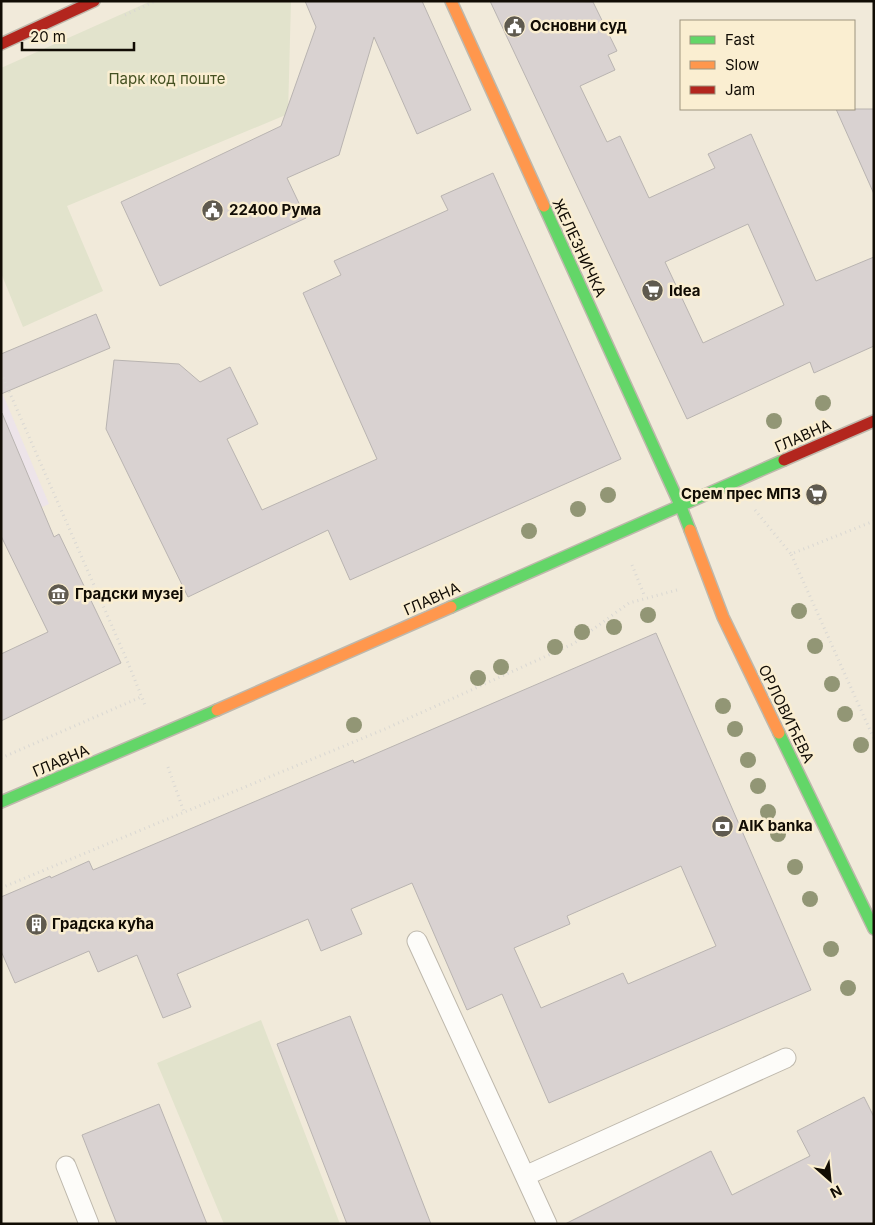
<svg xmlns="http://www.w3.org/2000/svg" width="875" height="1225" font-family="Inter,sans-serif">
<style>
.commercial{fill:#ede4e9}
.green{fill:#e2e3cc}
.building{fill:#d9d2d1;stroke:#b9b4b1;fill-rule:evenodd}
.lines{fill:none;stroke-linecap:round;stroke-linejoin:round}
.lane-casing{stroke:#beb8ac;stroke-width:21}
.fast-casing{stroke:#beb8ac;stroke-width:14}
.slow-casing{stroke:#beb8ac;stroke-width:14}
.jam-casing{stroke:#beb8ac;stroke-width:14}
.path{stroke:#dad8d3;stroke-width:3;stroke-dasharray:1 4;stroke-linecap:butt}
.lane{stroke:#fdfcf9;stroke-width:19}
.fast{stroke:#63d668;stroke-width:11}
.slow{stroke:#ff974d;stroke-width:11}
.jam{stroke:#b3261e;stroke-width:11}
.tree{fill:#929675}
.labels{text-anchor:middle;stroke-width:5;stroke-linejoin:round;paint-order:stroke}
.poi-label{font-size:15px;font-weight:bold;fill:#110c04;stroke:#faeed1;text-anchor:start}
.park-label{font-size:15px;fill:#455122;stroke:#faeed1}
.street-label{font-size:15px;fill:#110c04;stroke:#faeed1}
</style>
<rect width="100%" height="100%" fill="#f1eada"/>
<path class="commercial" d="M1,390L49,504L1,525Z"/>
<path class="green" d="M151,1H291L288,114L67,206L103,291L23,327L1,273V68Z
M261,1020L340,1224H224L157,1063Z"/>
<path class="building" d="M305,1H422L471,110L417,134L374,37L339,155L287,178L306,218L160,286L121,202L281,126L316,27Z
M490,1L593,2L617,51L608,55L615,70L580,86L607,142L620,136L649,198L715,168L708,154L751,134L816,281L874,257V346L814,373L810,362L687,419ZM748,224L784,305L703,343L665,262Z
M836,109H874V194Z
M493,173L621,459L350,580L328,530L188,597L106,429L114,360L179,364L200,382L230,367L258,424L227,439L262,510L377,459L303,293L341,275L334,261L448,210L441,196Z
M96,314L110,348L1,394V354Z
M2,413L54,537L59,534L121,663L1,721V654L48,632L1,536Z
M656,633L811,990L549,1103L502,994L467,1010L412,883L351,909L362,934L321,951L308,919L177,974L191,1007L163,1018L137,955L98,972L89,951L15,983L1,951V897L50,876L51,878L89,861L93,870L353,760L354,763ZM681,866L716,946L628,984L623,973L541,1008L514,948L570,924L567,916Z
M350,1016L400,1144L431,1224H347L277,1044Z
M864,1097L874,1117V1224H565L711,1151L732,1195L810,1156L797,1131Z
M159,1104L207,1224H117L107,1199L82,1135Z"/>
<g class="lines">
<defs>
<path id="lane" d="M417,941L547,1224
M66,1166L89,1224
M525,1176L786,1058"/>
<path id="fast" d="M544,206L681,507L690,530
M451,607L784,460
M779,733L874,929
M1,802L217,710"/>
<path id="slow" d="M451,1L544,206
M690,530L723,617L779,733
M217,710L451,607"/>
<path id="jam" d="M1,44L94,1
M784,460L874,421"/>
</defs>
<use href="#lane" class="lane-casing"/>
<use href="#fast" class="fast-casing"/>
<use href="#slow" class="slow-casing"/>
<use href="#jam" class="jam-casing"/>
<path class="path" d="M125,15L156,1
M1,373L126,658L145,705
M755,510L791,554
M874,521L791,554L874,739
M632,565L645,597
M1,758L141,697
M168,767L184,812
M1,888L385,729L573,644L629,603L677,590"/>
<use href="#lane" class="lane"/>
<use href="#fast" class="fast"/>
<use href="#slow" class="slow"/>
<use href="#jam" class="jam"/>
</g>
<g class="tree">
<circle cx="823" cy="403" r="8"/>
<circle cx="774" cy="421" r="8"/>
<circle cx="608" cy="495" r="8"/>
<circle cx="578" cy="509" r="8"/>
<circle cx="529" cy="531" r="8"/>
<circle cx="799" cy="611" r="8"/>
<circle cx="648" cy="615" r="8"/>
<circle cx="614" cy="627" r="8"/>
<circle cx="582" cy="632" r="8"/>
<circle cx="815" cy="646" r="8"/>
<circle cx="555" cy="647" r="8"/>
<circle cx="501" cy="667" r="8"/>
<circle cx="478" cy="678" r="8"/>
<circle cx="832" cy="684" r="8"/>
<circle cx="723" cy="706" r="8"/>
<circle cx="845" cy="714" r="8"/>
<circle cx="354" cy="725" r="8"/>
<circle cx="735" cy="729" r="8"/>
<circle cx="861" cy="745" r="8"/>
<circle cx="748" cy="760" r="8"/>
<circle cx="758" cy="786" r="8"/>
<circle cx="768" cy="812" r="8"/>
<circle cx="778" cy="834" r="8"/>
<circle cx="795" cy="867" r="8"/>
<circle cx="810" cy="899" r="8"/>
<circle cx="831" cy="949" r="8"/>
<circle cx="848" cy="988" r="8"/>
</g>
<defs>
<symbol id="civic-disc" viewBox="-11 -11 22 22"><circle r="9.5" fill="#5f5a4f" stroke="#faeed1"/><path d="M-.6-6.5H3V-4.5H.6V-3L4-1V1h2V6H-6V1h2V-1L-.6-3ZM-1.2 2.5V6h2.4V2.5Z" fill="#fff"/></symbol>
<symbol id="supermarket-disc" viewBox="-11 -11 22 22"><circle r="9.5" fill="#5f5a4f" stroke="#faeed1"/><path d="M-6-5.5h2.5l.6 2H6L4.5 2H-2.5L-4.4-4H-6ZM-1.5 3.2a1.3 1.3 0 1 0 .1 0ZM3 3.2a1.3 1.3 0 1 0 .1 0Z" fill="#fff"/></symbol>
<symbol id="museum-disc" viewBox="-11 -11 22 22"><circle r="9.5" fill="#5f5a4f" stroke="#faeed1"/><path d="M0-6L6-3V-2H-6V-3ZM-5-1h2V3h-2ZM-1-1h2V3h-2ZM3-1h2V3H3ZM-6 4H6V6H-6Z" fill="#fff"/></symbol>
<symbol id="bank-disc" viewBox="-11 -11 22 22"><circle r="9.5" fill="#5f5a4f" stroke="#faeed1"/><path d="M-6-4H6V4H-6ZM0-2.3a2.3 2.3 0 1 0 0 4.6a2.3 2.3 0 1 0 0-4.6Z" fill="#fff"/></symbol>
<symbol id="building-disc" viewBox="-11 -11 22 22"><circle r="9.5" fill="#5f5a4f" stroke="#faeed1"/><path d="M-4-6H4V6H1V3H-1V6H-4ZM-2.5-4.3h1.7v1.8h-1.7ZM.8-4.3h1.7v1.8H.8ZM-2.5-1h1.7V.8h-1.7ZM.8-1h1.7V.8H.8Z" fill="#fff"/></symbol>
</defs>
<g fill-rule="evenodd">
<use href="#civic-disc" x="502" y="14" width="25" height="25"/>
<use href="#civic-disc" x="200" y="198" width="25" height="25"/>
<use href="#supermarket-disc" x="640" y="278" width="25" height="25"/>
<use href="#supermarket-disc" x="804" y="482" width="25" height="25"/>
<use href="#museum-disc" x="46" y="582" width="25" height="25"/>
<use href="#bank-disc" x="710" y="814" width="25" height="25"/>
<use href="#building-disc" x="24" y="912" width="25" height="25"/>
</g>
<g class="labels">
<g class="poi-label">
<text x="530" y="31">Основни суд</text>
<text x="229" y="215">22400 Рума</text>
<text x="669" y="296">Idea</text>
<text x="801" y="499" text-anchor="end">Срем прес МП3</text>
<text x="75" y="599">Градски музеј</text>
<text x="738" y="831">AIK banka</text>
<text x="52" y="929">Градска кућа</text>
</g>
<g class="park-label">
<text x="167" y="84">Парк код поште</text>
</g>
<g class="street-label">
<text transform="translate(579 248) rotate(65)" y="5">ЖЕЛЕЗНИЧКА</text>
<text transform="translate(803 436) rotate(-24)" y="5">ГЛАВНА</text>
<text transform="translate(432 599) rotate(-24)" y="5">ГЛАВНА</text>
<text transform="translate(786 714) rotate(64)" y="5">ОРЛОВИЋЕВА</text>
<text transform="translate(61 761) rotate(-23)" y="5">ГЛАВНА</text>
</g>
</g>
<rect width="875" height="1225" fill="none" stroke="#110c04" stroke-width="5"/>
<rect x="680" y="20" width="175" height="90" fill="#faeed1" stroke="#9d947f"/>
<rect x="690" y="36" width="25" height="8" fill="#63d668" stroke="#9d947f"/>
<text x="725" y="45" font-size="15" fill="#110c04">Fast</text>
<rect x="690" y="61" width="25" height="8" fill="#ff974d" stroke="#9d947f"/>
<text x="725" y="70" font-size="15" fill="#110c04">Slow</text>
<rect x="690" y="86" width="25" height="8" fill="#b3261e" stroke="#9d947f"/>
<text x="725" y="95" font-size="15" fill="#110c04">Jam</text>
<g transform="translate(830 1180) rotate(153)" stroke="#faeed1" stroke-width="4" paint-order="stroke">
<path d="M0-4L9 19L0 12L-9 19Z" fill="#110c04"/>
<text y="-8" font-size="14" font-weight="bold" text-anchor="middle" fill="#110c04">N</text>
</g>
<path d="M22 42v8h112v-8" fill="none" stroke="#110c04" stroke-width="2.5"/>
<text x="30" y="42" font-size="15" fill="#110c04" stroke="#faeed1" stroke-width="4" paint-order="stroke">20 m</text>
</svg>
